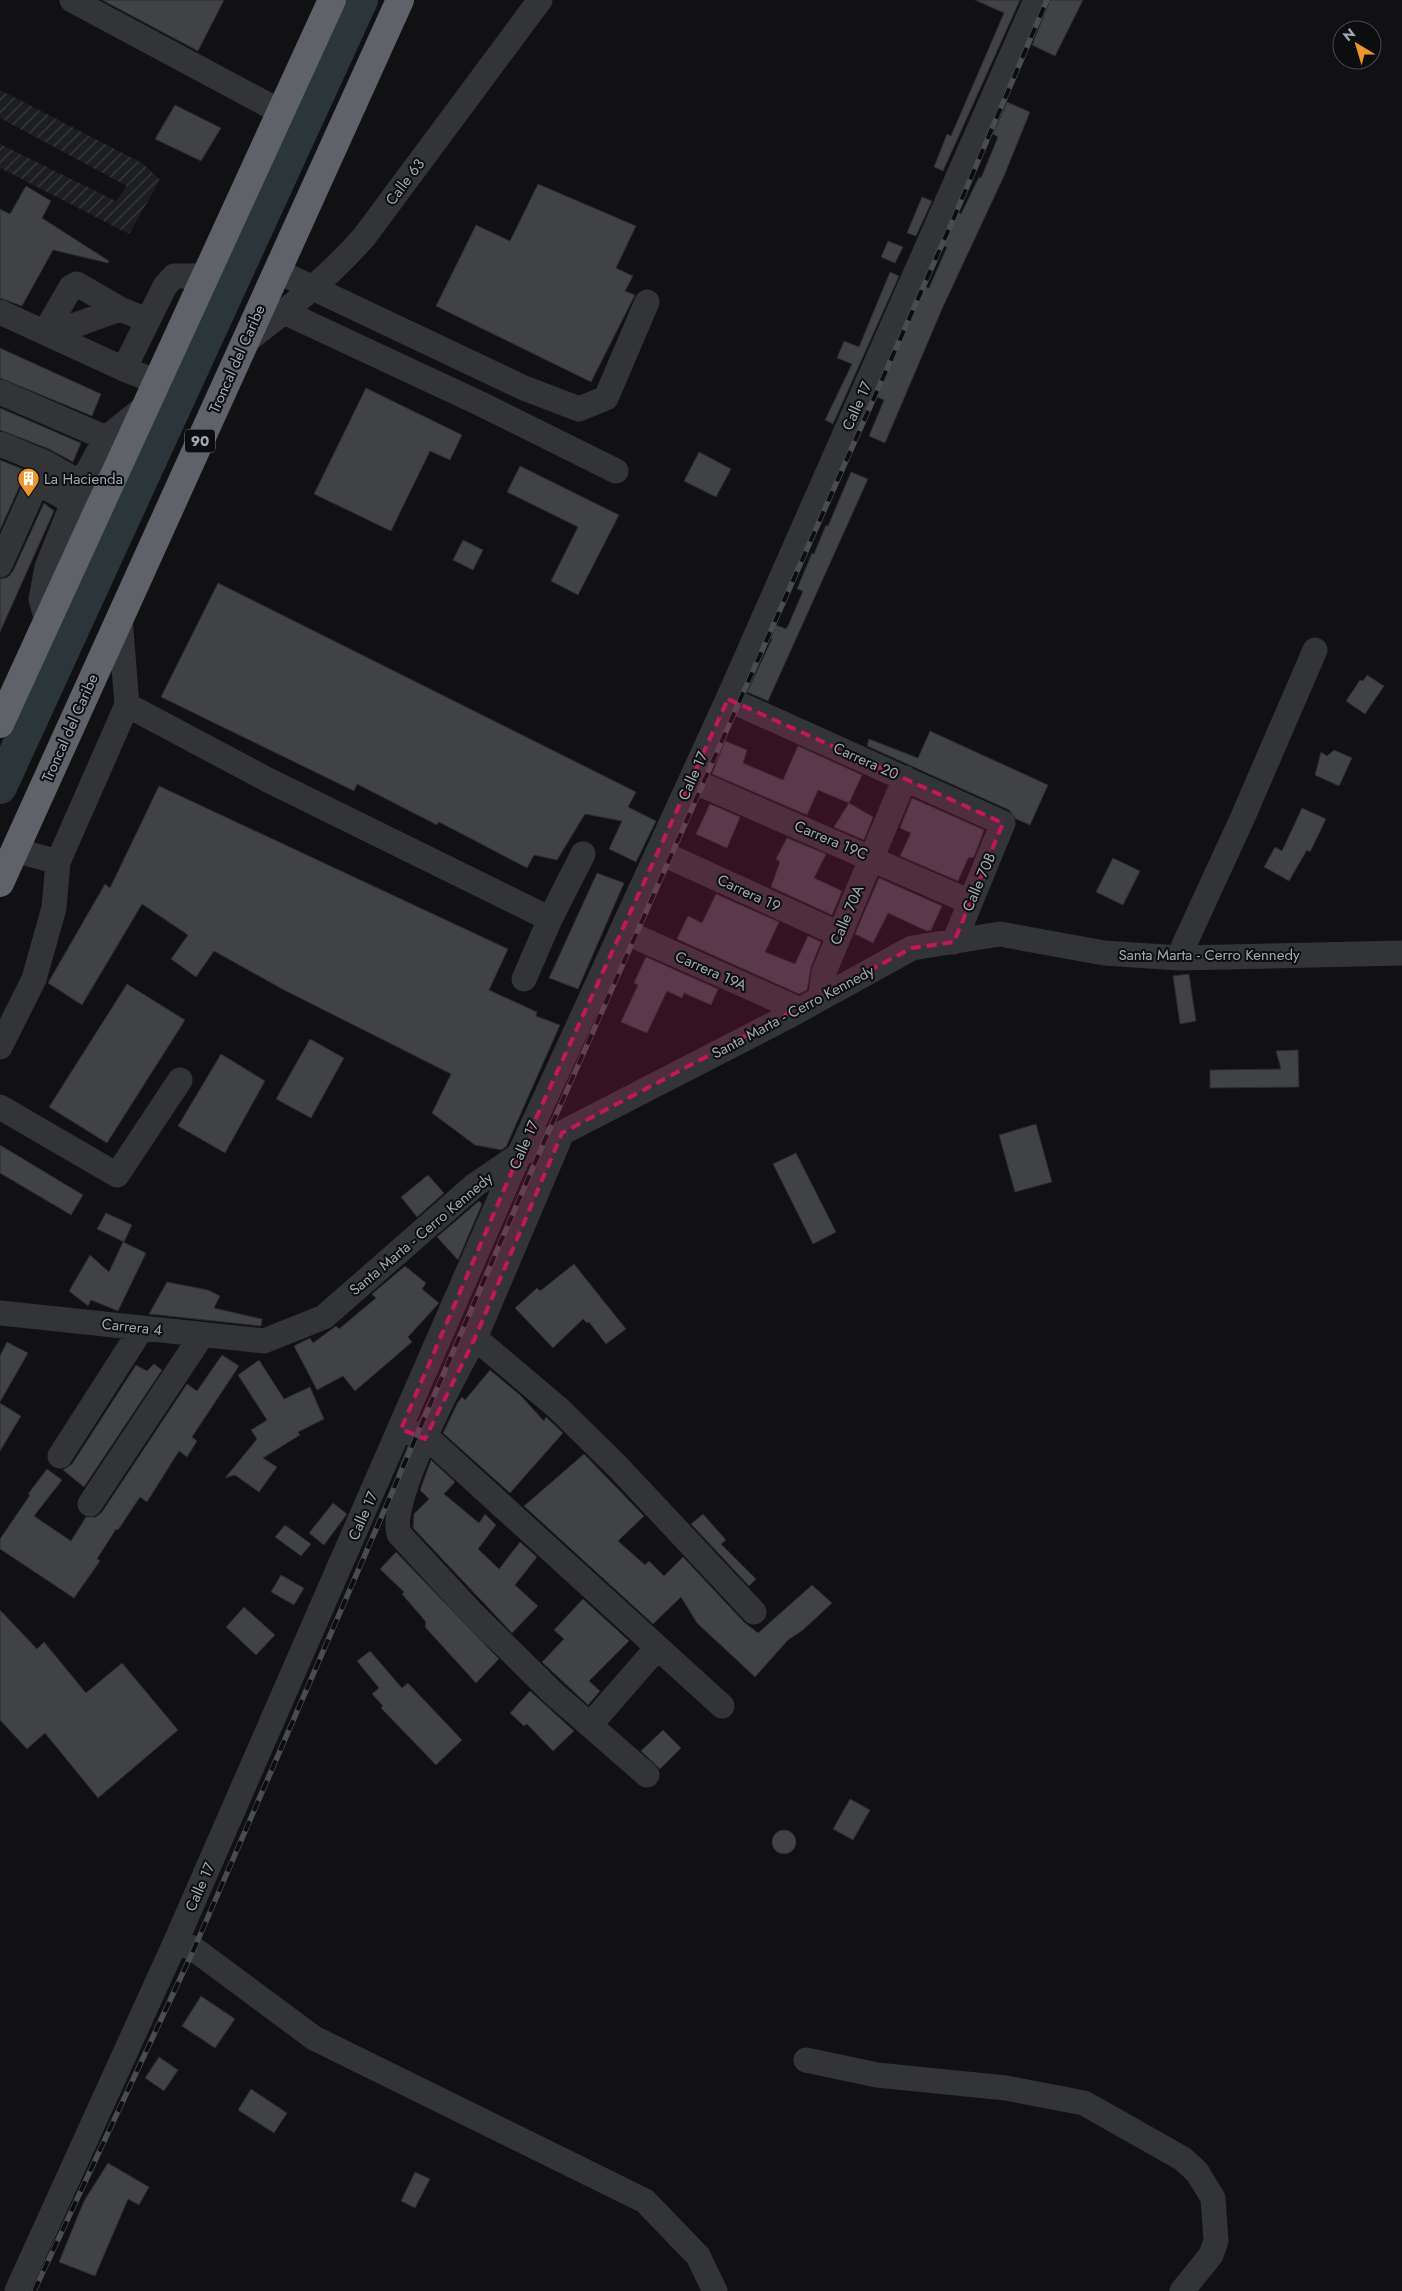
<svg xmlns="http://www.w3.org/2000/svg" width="1402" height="2291" font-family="Jost,sans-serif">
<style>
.industrial{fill:url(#industrial-furrows)}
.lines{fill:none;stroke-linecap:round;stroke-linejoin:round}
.river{stroke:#2b363b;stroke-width:34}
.building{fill:#404246;stroke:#2b2c2f}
.minor{stroke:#323438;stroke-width:25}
.highway{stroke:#5f6369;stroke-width:28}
.rail-casing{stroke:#494c51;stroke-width:5.5}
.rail{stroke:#0c0d0e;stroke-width:4;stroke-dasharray:11;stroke-linecap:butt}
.marked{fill:#c2185b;fill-opacity:0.2;stroke:#c2185b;stroke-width:4;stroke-dasharray:10 6;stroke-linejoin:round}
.labels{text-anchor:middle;stroke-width:4;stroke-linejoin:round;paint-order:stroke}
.shield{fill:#0c0d0e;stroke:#767b82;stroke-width:1}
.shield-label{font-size:14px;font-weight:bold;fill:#a3aab3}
.street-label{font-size:15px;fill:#a3aab3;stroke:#0c0d0e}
.poi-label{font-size:15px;fill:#a3aab3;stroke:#0c0d0e;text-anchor:start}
</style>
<defs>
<pattern id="industrial-furrows" width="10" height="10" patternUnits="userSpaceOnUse" patternTransform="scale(1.25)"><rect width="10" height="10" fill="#1d1e20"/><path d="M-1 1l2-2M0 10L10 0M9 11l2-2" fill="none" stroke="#3b3c3e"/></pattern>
</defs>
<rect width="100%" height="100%" fill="#111113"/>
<path class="industrial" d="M0,90L142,163L160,180L129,234L0,168V144L116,201L127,186L0,118Z"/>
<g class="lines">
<path class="river" d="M0,787L361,0"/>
</g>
<path class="building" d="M102,0H224L198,51Z
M975,0H1020L943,171L934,167L947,134L951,136L1004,13Z
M1050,0H1083L1055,56L1032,45Z
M1007,102L1030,112L1004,176L942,309L885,443L869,436L884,400L877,397L925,287L929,288L947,247L943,246L958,212L961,214L979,177L981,178L998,137L993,134Z
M175,105L221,128L201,161L155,139Z
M538,184L636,226L616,268L633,276L625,291L635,295L591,382L436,306L476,225L510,241Z
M26,186L51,201L42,218L109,261L108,263L53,250L22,306L0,298V209L10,214Z
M922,197L932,201L916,236L907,233Z
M888,241L903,247L895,263L881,257Z
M890,272L899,276L833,424L825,420L852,364L837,358L844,341L859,347Z
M0,348L101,394L92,416L0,378Z
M366,388L462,435L450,460L430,451L391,531L314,494Z
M0,408L81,443L73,462L49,449L0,430Z
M699,452L731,469L716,497L684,481Z
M0,460L35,474L25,478L21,483L0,530Z
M520,466L619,515L578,595L551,581L578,527L507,492Z
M851,472L868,479L768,701L747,692L772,639L771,638L776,625L786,629L788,626L803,591L797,589L812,553L814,554L826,525L828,526Z
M44,503L54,511L0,632V579L8,577L13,571Z
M463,540L483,550L473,570L453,560Z
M218,583L636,792L628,807L656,821L636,862L609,849L622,821L585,814L557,860L534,855L527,868L439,822L437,825L357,784L354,791L161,697Z
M1367,675L1384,686L1365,714L1346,701L1360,680L1363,681Z
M930,731L1048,785L1030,825L1016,819L1009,810L867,746L869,739L918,758Z
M725,741L747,750L743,763L783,780L798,746L862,775L849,803L818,790L807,815L712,774Z
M1334,750L1352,758L1339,786L1315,775L1321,752L1327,756Z
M159,786L508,949L489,990L537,1012L536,1016L560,1025L506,1147L501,1150L475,1145L432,1113L451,1074L284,990L214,951L196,977L171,959L188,935L142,904L82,1005L48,983L105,884L110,888Z
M912,798L984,830L974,857L968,858L958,881L900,856L911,833L900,828Z
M849,803L873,817L864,840L834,827Z
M710,804L740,817L727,848L696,834Z
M1302,808L1326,819L1310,852L1307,850L1289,881L1264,867L1275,847L1282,851Z
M787,838L826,854L814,878L842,891L832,915L771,887L780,862L776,859Z
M1113,858L1140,871L1123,905L1096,892Z
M597,873L624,883L578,989L549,978Z
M879,878L942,906L931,930L927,931L888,913L873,943L855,934Z
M716,894L779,922L765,952L795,964L808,936L821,942L811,967L807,990L799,994L677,939L688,916L702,923Z
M646,957L718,989L711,1005L684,993L682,998L667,991L647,1033L621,1022L638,985L634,983Z
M1189,974L1196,1021L1180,1024L1173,976Z
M127,984L185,1020L107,1143L49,1107Z
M310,1039L344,1058L311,1118L276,1099Z
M1298,1050L1299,1087L1210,1088V1070L1281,1069L1276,1051Z
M221,1054L265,1081L225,1153L178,1126Z
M1036,1124L1052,1182L1015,1192L999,1135Z
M0,1145L83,1195L71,1215L0,1173Z
M796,1153L836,1232L813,1244L773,1164Z
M428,1175L444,1193L417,1217L401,1197Z
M479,1201L482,1204L458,1260L437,1237Z
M106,1213L132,1225L124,1242L97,1229Z
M123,1242L146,1253L118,1311L91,1300L88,1306L69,1291L90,1255L109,1272Z
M574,1264L626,1329L606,1344L589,1322L587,1323L583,1319L553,1348L515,1308L537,1288L540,1291Z
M405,1266L426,1283L422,1289L439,1303L408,1337L412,1342L355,1391L343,1376L317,1390L294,1346L310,1338L313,1343L336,1326L339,1329L376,1298L372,1294Z
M167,1282L208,1290L220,1296L214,1308L262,1319L261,1326L149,1314Z
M7,1342L28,1353L0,1402V1356Z
M222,1355L239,1366L192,1437L197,1441L187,1457L179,1451L147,1502L140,1497L118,1530L116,1529L97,1559L100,1561L74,1598L0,1549V1539L30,1495L28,1494L47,1469L62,1480L34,1516L71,1541L86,1517H96L102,1512L187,1384L197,1391Z
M259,1360L284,1399L310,1387L324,1419L298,1432L300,1435L263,1458L277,1467L259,1492L235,1475L225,1478L257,1439L251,1430L267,1420L238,1375Z
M154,1364L162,1370L84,1487L63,1470L72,1464L136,1365L147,1371Z
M490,1370L520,1395L544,1421L546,1417L563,1433L510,1493L443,1433L458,1402L462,1397L465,1400Z
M0,1403L21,1416L0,1451Z
M584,1454L644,1516L618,1541L645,1565L649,1561L664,1576L683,1557L744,1622L758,1633L812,1585L832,1603L803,1630L788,1640L755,1677L697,1623L681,1597L653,1624L524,1506Z
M431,1460L455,1482L444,1494L479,1523L485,1514L496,1525L478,1549L499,1569L520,1542L537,1557L515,1585L538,1606L512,1633L413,1528L414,1514L429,1499L420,1490Z
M333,1503L347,1514L324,1545L309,1533Z
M703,1514L726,1540L721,1544L756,1579L749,1586L691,1524Z
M285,1525L311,1544L301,1556L275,1537Z
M396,1552L499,1659L476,1683L425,1627L426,1622L402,1594L404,1592L380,1569Z
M281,1575L304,1588L294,1605L271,1592Z
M583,1599L629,1641L589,1681L600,1691L588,1705L542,1662L564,1639L554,1630Z
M244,1607L275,1635L256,1655L226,1627Z
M0,1610L37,1649L44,1642L86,1693L122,1663L178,1730L98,1798L45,1733L27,1749L0,1720Z
M370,1651L402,1688L408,1683L462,1740L436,1765L381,1708L383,1706L372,1694L379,1688L357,1661Z
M530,1691L574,1731L553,1751L527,1724L524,1726L510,1713Z
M663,1730L681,1748L660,1769L641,1751Z
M850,1799L870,1810L853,1840L833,1829Z
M772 1842a12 12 0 1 1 24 0a12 12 0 1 1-24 0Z
M201,1996L235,2019L215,2048L182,2026Z
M159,2057L178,2070L164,2091L145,2078Z
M251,2089L287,2113L274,2133L238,2110Z
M108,2163L149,2187L139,2205L128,2199L95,2276L59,2262L84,2201Z
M415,2172L430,2179L415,2208L401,2201Z"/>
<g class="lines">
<path class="minor" d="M72,0L281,112
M277,271L524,388L579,409L606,398L647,302
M0,312L124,369
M284,312L481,404L616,471
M49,325L64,329L120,309
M45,332L71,287L77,284L120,309L147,320
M245,342C287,310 329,277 364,237L540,0
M157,382L124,369L165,286L174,276H205
M0,392L106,438
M0,444L44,462L81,483
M0,565L34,489L43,486L73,502
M47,621L41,599L47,567L81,483L106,438L146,406
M728,699L1003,823L954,942
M127,705L268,780L550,919
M691,780L970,902
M15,850L58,862
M659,852L839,934
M623,931L800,1010
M1180,958L1184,945L1242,819L1315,650
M524,979L550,919L583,854
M820,999L824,972L905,778
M0,1047L34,979L54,908L58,862L127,705L120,618
M0,1107L117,1175L180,1080
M0,1313L264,1341L324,1317L475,1185L519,1155L787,1017L912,948L1000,934L1104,953L1180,958L1402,953
M475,1338L562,1133
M410,1432L432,1442L722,1706
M60,1456L142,1328
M90,1504L202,1335
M590,1725L657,1648
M647,1775L553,1693L473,1614L399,1534C387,1501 456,1372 475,1338L558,1408L618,1467L754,1612
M176,1941L194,1949L314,2038L645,2201L698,2256L715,2291
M806,2060L877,2075L1006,2088L1084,2103L1183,2159L1197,2172L1213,2198L1216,2241L1211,2255L1182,2291
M17,2291L176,1941L519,1155L728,699L1036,0"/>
<path class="highway" d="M0,724L332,0
M0,883L400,0"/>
<defs>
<path id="rail" d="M34,2291L194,1949L544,1142L952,222L1047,0"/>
</defs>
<use href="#rail" class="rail-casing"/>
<use href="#rail" class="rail"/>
</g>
<path class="marked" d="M728,699L1003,823L954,942L912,948L562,1133L475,1338L425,1439L401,1429L519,1155Z"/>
<defs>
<symbol id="building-pin" viewBox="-11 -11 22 30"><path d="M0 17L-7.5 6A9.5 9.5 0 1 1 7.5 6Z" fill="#ed952f" stroke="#0c0d0e"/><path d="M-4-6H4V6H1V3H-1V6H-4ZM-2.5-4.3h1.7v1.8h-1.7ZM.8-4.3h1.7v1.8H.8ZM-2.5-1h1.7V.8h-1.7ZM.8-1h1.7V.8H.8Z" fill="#fff"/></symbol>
</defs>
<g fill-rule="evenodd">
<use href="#building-pin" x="16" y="466" width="25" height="34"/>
</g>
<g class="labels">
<rect class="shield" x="185" y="429.5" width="30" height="23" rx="4"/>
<g class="shield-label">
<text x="200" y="446">90</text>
</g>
<g class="street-label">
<text transform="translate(405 182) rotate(-53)" y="5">Calle 63</text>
<text transform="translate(237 359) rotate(-66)" y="5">Troncal del Caribe</text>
<text transform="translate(857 406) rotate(-66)" y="5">Calle 17</text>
<text transform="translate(70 728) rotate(-66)" y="5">Troncal del Caribe</text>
<text transform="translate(866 761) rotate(24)" y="5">Carrera 20</text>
<text transform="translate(693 776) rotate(-66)" y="5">Calle 17</text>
<text transform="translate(831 840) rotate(23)" y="5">Carrera 19C</text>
<text transform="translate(979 882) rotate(-67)" y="5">Calle 70B</text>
<text transform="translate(749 893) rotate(25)" y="5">Carrera 19</text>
<text transform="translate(847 915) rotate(-67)" y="5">Calle 70A</text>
<text x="1209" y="960">Santa Marta - Cerro Kennedy</text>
<text transform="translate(711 971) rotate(24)" y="5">Carrera 19A</text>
<text transform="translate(793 1012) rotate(-28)" y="5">Santa Marta - Cerro Kennedy</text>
<text transform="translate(524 1145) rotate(-66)" y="5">Calle 17</text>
<text transform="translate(421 1234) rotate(-40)" y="5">Santa Marta - Cerro Kennedy</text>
<text transform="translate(132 1327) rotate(6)" y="5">Carrera 4</text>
<text transform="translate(363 1516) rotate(-66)" y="5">Calle 17</text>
<text transform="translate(200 1887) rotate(-66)" y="5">Calle 17</text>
</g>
<g class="poi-label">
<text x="44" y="484">La Hacienda</text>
</g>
</g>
<g transform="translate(1357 45) rotate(322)"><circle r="24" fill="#0c0d0e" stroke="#484c50"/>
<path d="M0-4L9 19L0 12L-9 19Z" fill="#ed952f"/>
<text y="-8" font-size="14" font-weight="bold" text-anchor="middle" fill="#a3aab3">N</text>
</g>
</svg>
